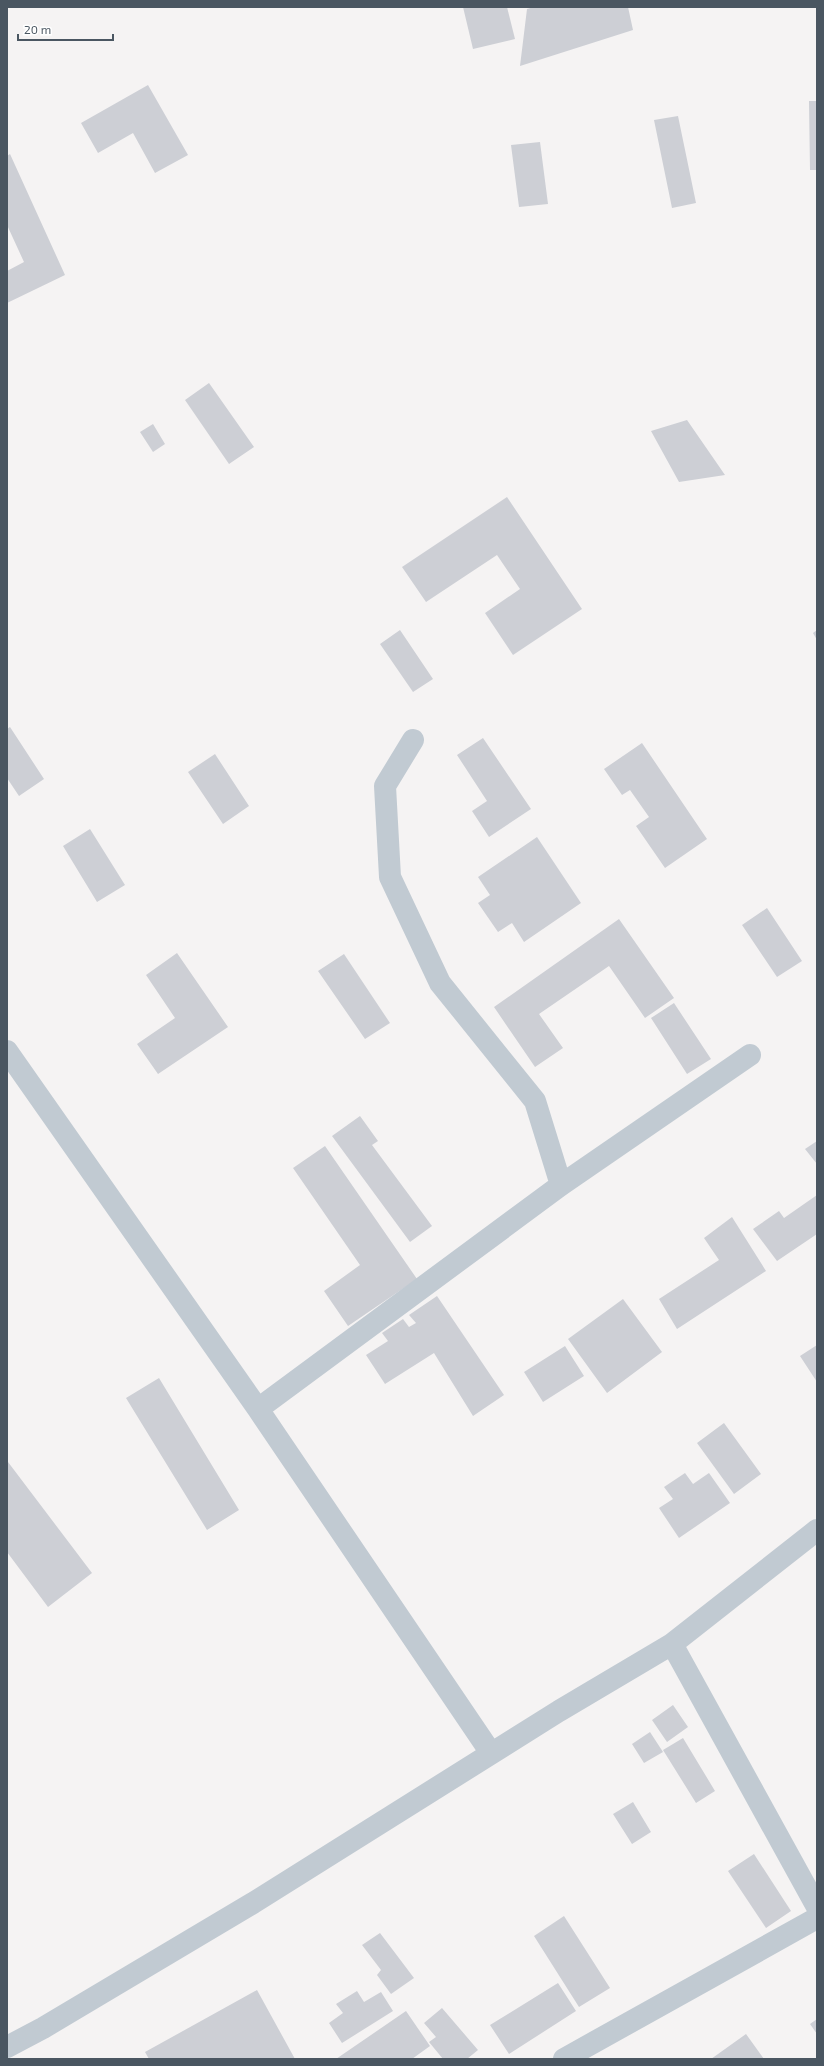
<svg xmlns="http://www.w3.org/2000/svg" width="824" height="2066" font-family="'Exo 2',sans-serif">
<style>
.building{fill:#cdcfd5}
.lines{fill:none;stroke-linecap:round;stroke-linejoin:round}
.minor{stroke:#c1cad2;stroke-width:22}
</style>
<rect width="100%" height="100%" fill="#f5f3f3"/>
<path class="building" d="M463,7H507L515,39L473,49Z
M534,7H628L633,30L520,66L527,9Z
M148,85L188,155L155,173L133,133L98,153L81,123Z
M809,101H817V170H810Z
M678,116L696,203L672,208L654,120Z
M540,142L548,204L519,207L511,145Z
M10,154L65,275L7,303V271L24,262L7,225V156Z
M209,383L254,447L229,464L185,400Z
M687,420L725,475L679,482L651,431Z
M153,424L165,444L153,452L140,432Z
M507,497L582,609L513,655L485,613L520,589L497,555L426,602L402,567Z
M400,630L433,679L413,692L380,644Z
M817,630V640L813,633Z
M10,727L44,779L19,796L7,778V729Z
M483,738L531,809L489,837L472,811L487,801L457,755Z
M642,743L707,839L665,868L636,826L649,817L630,790L622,795L604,769Z
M215,754L249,806L223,824L188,772Z
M90,829L125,885L97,902L63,846Z
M537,837L581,903L524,942L512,923L498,932L478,903L490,895L478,877Z
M767,908L802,961L777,977L742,925Z
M619,919L674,998L645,1018L609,966L539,1014L563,1048L535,1067L494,1007Z
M177,953L228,1027L158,1074L137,1044L175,1018L146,975Z
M344,954L390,1023L365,1039L318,971Z
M674,1003L711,1059L687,1074L651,1018Z
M360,1116L378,1141L372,1145L432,1226L410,1242L332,1136Z
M817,1141V1164L805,1149Z
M325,1146L417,1279L348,1326L324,1291L360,1265L293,1168Z
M817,1195V1234L777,1261L753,1229L779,1211L784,1218Z
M732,1217L766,1271L677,1329L659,1299L719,1260L704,1238Z
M437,1296L504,1395L473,1416L434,1353L385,1384L366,1355L388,1341L382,1333L403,1319L409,1327L416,1323L409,1315Z
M623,1299L662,1352L607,1393L568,1339Z
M817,1345V1382L800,1356Z
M565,1346L584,1376L543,1402L524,1372Z
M159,1378L239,1510L207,1530L126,1398Z
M724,1423L761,1474L734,1494L697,1443Z
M8,1462L92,1573L48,1607L7,1552Z
M685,1473L693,1484L709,1473L730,1503L679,1538L659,1508L673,1499L664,1487Z
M673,1705L688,1727L667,1742L652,1720Z
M650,1732L663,1752L644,1763L632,1744Z
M683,1738L715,1791L696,1803L663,1750Z
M633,1802L651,1832L632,1844L613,1814Z
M754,1854L791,1911L766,1928L728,1871Z
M564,1916L610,1988L579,2007L534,1936Z
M380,1933L414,1978L391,1994L377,1975L381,1970L362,1945Z
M558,1983L576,2011L509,2054L490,2025Z
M257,1990L295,2059H149L145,2052Z
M357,1991L364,2002L381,1992L393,2011L342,2043L329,2023L343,2013L336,2004Z
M442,2008L478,2050L467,2059H443L429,2042L436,2037L424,2023Z
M406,2011L430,2046L412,2059H336Z
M817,2019V2034L810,2024Z
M746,2034L764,2059H711Z"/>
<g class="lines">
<path class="minor" d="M413,740L385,786L390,877L440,983L535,1101L561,1185
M7,1051L258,1409L491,1753
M258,1409L561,1185L750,1055
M672,1644L817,1907
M7,2047L43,2028L253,1903L559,1711L672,1644L817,1530
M564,2059L817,1918"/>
</g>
<rect width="824" height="2066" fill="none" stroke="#4a5661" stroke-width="16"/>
<path d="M18 34v6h95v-6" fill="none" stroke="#4a5661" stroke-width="2"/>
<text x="24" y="34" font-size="12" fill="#4a5661" stroke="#ffffff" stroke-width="3" paint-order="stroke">20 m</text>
</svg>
